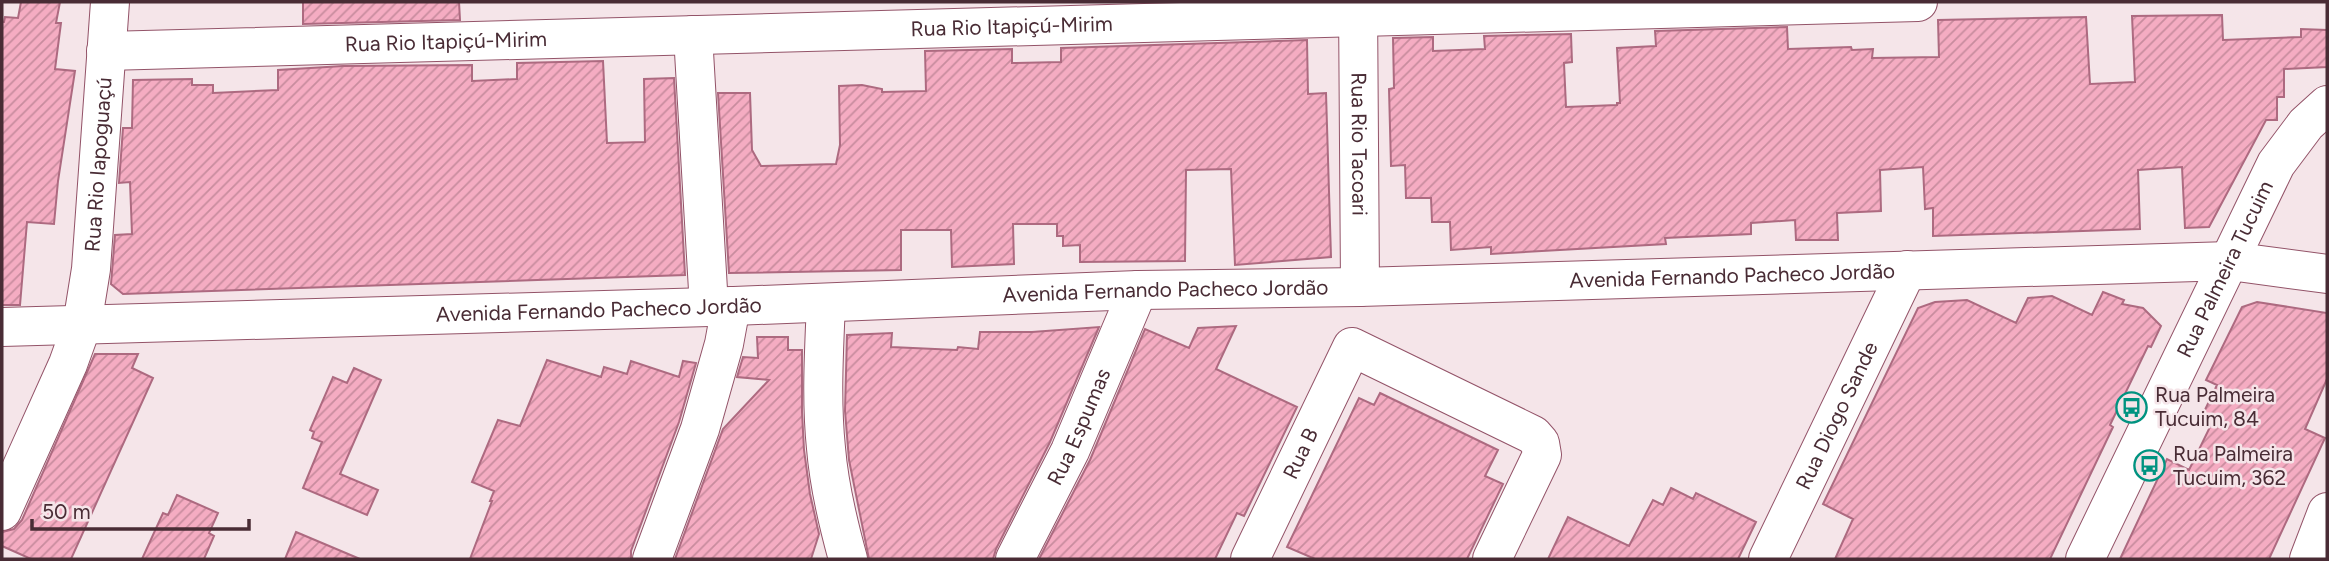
<svg xmlns="http://www.w3.org/2000/svg" width="2329" height="561" font-family="Figtree,sans-serif">
<style>
.building{fill:url(#building-hatch);stroke:#ad6a80;stroke-width:2}
.lines{fill:none;stroke-linecap:round;stroke-linejoin:round}
.minor-casing{stroke:#935368;stroke-width:40}
.minor{stroke:#fff;stroke-width:38}
.labels{text-anchor:middle;stroke-width:5;stroke-linejoin:round;paint-order:stroke}
.street-label{font-size:21px;fill:#492c35;stroke:#f5e5e9}
.poi-label{font-size:21px;fill:#492c35;stroke:#f5e5e9;text-anchor:start}
</style>
<defs>
<pattern id="building-hatch" width="6" height="6" patternUnits="userSpaceOnUse" patternTransform="scale(1.75)"><rect width="6" height="6" fill="#f5acc2"/><path d="M-1 1l2-2M0 6l6-6M5 7l2-2" fill="none" stroke="#c88c9e"/></pattern>
</defs>
<rect width="100%" height="100%" fill="#f5e5e9"/>
<path class="building" d="M21,2H60L56,23H61L55,69L75,71L58,181L54,224L27,222L20,305H2V22H4L5,17L18,18Z
M303,2H459L460,20L303,24Z
M2222,15L2223,40L2301,37V29L2327,30V67L2284,69V97H2277V120H2266L2209,227L2185,228L2182,167L2138,170L2140,229L1933,236V208L1925,209L1923,167L1880,170L1881,211L1837,213L1838,240H1796L1795,220L1751,223V234L1665,238L1666,244L1491,254V247L1451,250L1450,222H1432L1431,198H1406L1405,165L1391,166L1389,89L1394,88L1393,38L1433,37V51L1485,49L1484,36L1571,34L1572,62L1564,63L1566,107L1617,105V103H1620L1617,48L1656,46L1655,31L1787,27L1788,49L1851,47L1852,50L1873,49L1872,58L1939,57L1938,20L2086,17L2090,84L2135,82L2132,16Z
M1307,40L1308,94L1326,93L1331,257L1235,265L1231,169L1186,170L1185,261L1080,262V245L1063,246V236H1057V224H1013L1014,264L952,267L951,230H901V270L729,273L718,93H750L752,150L761,166L836,164L840,145L839,86L862,85L882,89V92L926,91L925,51L1012,49V63L1061,62V48Z
M603,61L607,143L645,142L644,79L674,78L685,275L123,294L111,284L115,235L132,234L130,182L119,183L123,128H132L133,80L192,79V85H213V93L278,90V70L343,66L472,65V81L517,79V63Z
M2103,292L2124,300L2122,304L2143,308L2161,326L2151,347L2148,346L2110,425L2113,427L2050,559H1835L1853,519L1823,504L1918,308L1935,302L1967,300L2016,323L2028,298L2052,296L2092,315Z
M2257,302L2327,313V379L2305,429L2325,438L2269,559H2120L2167,459L2189,470L2210,427L2199,422L2217,385L2206,380L2242,307Z
M1236,326L1216,369L1297,407L1244,516L1237,513L1215,559H1039L1090,460L1145,329L1189,348L1198,328Z
M1099,327L1050,442L996,549L993,559H869L849,460L845,411L847,335L892,333L891,347L957,350L958,347L978,349L980,332H1032Z
M757,337H788V350H802V412L804,450L810,494L819,534L811,559H675L723,429L769,380L737,377L743,357L758,358Z
M95,354H138L132,368L153,378L71,559H31L2,546V532L14,529L22,520Z
M547,360L601,377L604,367L627,374L631,361L679,377L683,361L696,363L679,422L631,551V559H470L492,501H490L494,491L472,482L498,420L520,426Z
M354,368L381,380L340,474L378,490L367,515L303,488L322,442L312,438L314,432L310,430L333,377L347,383Z
M1380,393L1498,450L1485,476L1503,484L1467,559H1315L1287,547L1359,398L1374,405Z
M1671,488L1693,499L1696,493L1756,522L1738,559H1548L1568,517L1629,546L1653,500L1663,505Z
M177,495L218,513L209,533L214,536L204,559H142L163,513L168,515Z
M296,532L360,559H285Z"/>
<g class="lines">
<defs>
<g id="minor">
<path id="s1" d="M1358,2L1360,287"/>
<path d="M693,35L709,307"/>
<path id="s2" d="M106,51L1918,2"/>
<path d="M826,303C824,351 821,400 826,448C829,486 838,523 848,559"/>
<path id="s3" d="M2,327L709,307L1138,290L1360,287L2230,261L2327,274"/>
<path id="s4" d="M2,511L68,364L82,325L91,269L110,2"/>
<path d="M652,559L700,429L724,344L731,306"/>
<path id="s5" d="M1015,559L1070,451L1138,290"/>
<path id="s6" d="M1250,559L1352,347L1533,435L1540,443L1542,455L1492,559"/>
<path id="s7" d="M1768,559L1907,270"/>
<path id="s8" d="M2085,559L2276,164L2306,124L2327,105"/>
<path d="M2309,559L2327,512"/>
</g>
</defs>
<use href="#minor" class="minor-casing"/>
<use href="#minor" class="minor"/>
</g>
<defs>
<symbol id="bus-ring" viewBox="-11 -11 22 22"><circle r="9.5" fill="#f5e5e9" stroke="#009380" stroke-width="1.5"/><path d="M-5-6H5V4H4V6H2V4H-2V6H-4V4H-5ZM-3.5-4V0h7V-4ZM-3.5 1.2v1.5H-2V1.2ZM2 1.2v1.5H3.5V1.2Z" fill="#009380"/></symbol>
</defs>
<g fill-rule="evenodd">
<use href="#bus-ring" x="2114" y="390" width="35" height="35"/>
<use href="#bus-ring" x="2132" y="448" width="35" height="35"/>
</g>
<g class="labels">
<g class="street-label">
<text dy="7" stroke="none"><textPath href="#s2" startOffset="906">Rua Rio Itapiçú-Mirim</textPath></text>
<text dy="7" stroke="none"><textPath href="#s2" startOffset="340">Rua Rio Itapiçú-Mirim</textPath></text>
<text dy="7" stroke="none"><textPath href="#s1" startOffset="142">Rua Rio Tacoari</textPath></text>
<text dy="7" stroke="none"><textPath href="#s4" startOffset="364">Rua Rio Iapoguaçú</textPath></text>
<text dy="7" stroke="none"><textPath href="#s8" startOffset="322">Rua Palmeira Tucuim</textPath></text>
<text dy="7" stroke="none"><textPath href="#s3" startOffset="1731">Avenida Fernando Pacheco Jordão</textPath></text>
<text dy="7" stroke="none"><textPath href="#s3" startOffset="1164">Avenida Fernando Pacheco Jordão</textPath></text>
<text dy="7" stroke="none"><textPath href="#s3" startOffset="597">Avenida Fernando Pacheco Jordão</textPath></text>
<text dy="7" stroke="none"><textPath href="#s7" startOffset="159">Rua Diogo Sande</textPath></text>
<text dy="7" stroke="none"><textPath href="#s5" startOffset="147">Rua Espumas</textPath></text>
<text dy="7" stroke="none"><textPath href="#s6" startOffset="117">Rua B</textPath></text>
</g>
<g class="poi-label">
<text x="2155" y="402">Rua Palmeira<tspan x="2155" dy="24">Tucuim, 84</tspan></text>
<text x="2173" y="461">Rua Palmeira<tspan x="2173" dy="24">Tucuim, 362</tspan></text>
</g>
</g>
<rect width="2329" height="561" fill="none" stroke="#492c35" stroke-width="7"/>
<path d="M32 519v10h217v-10" fill="none" stroke="#492c35" stroke-width="3.5"/>
<text x="42" y="519" font-size="21" fill="#492c35" stroke="#f5e5e9" stroke-width="5" paint-order="stroke">50 m</text>
</svg>
